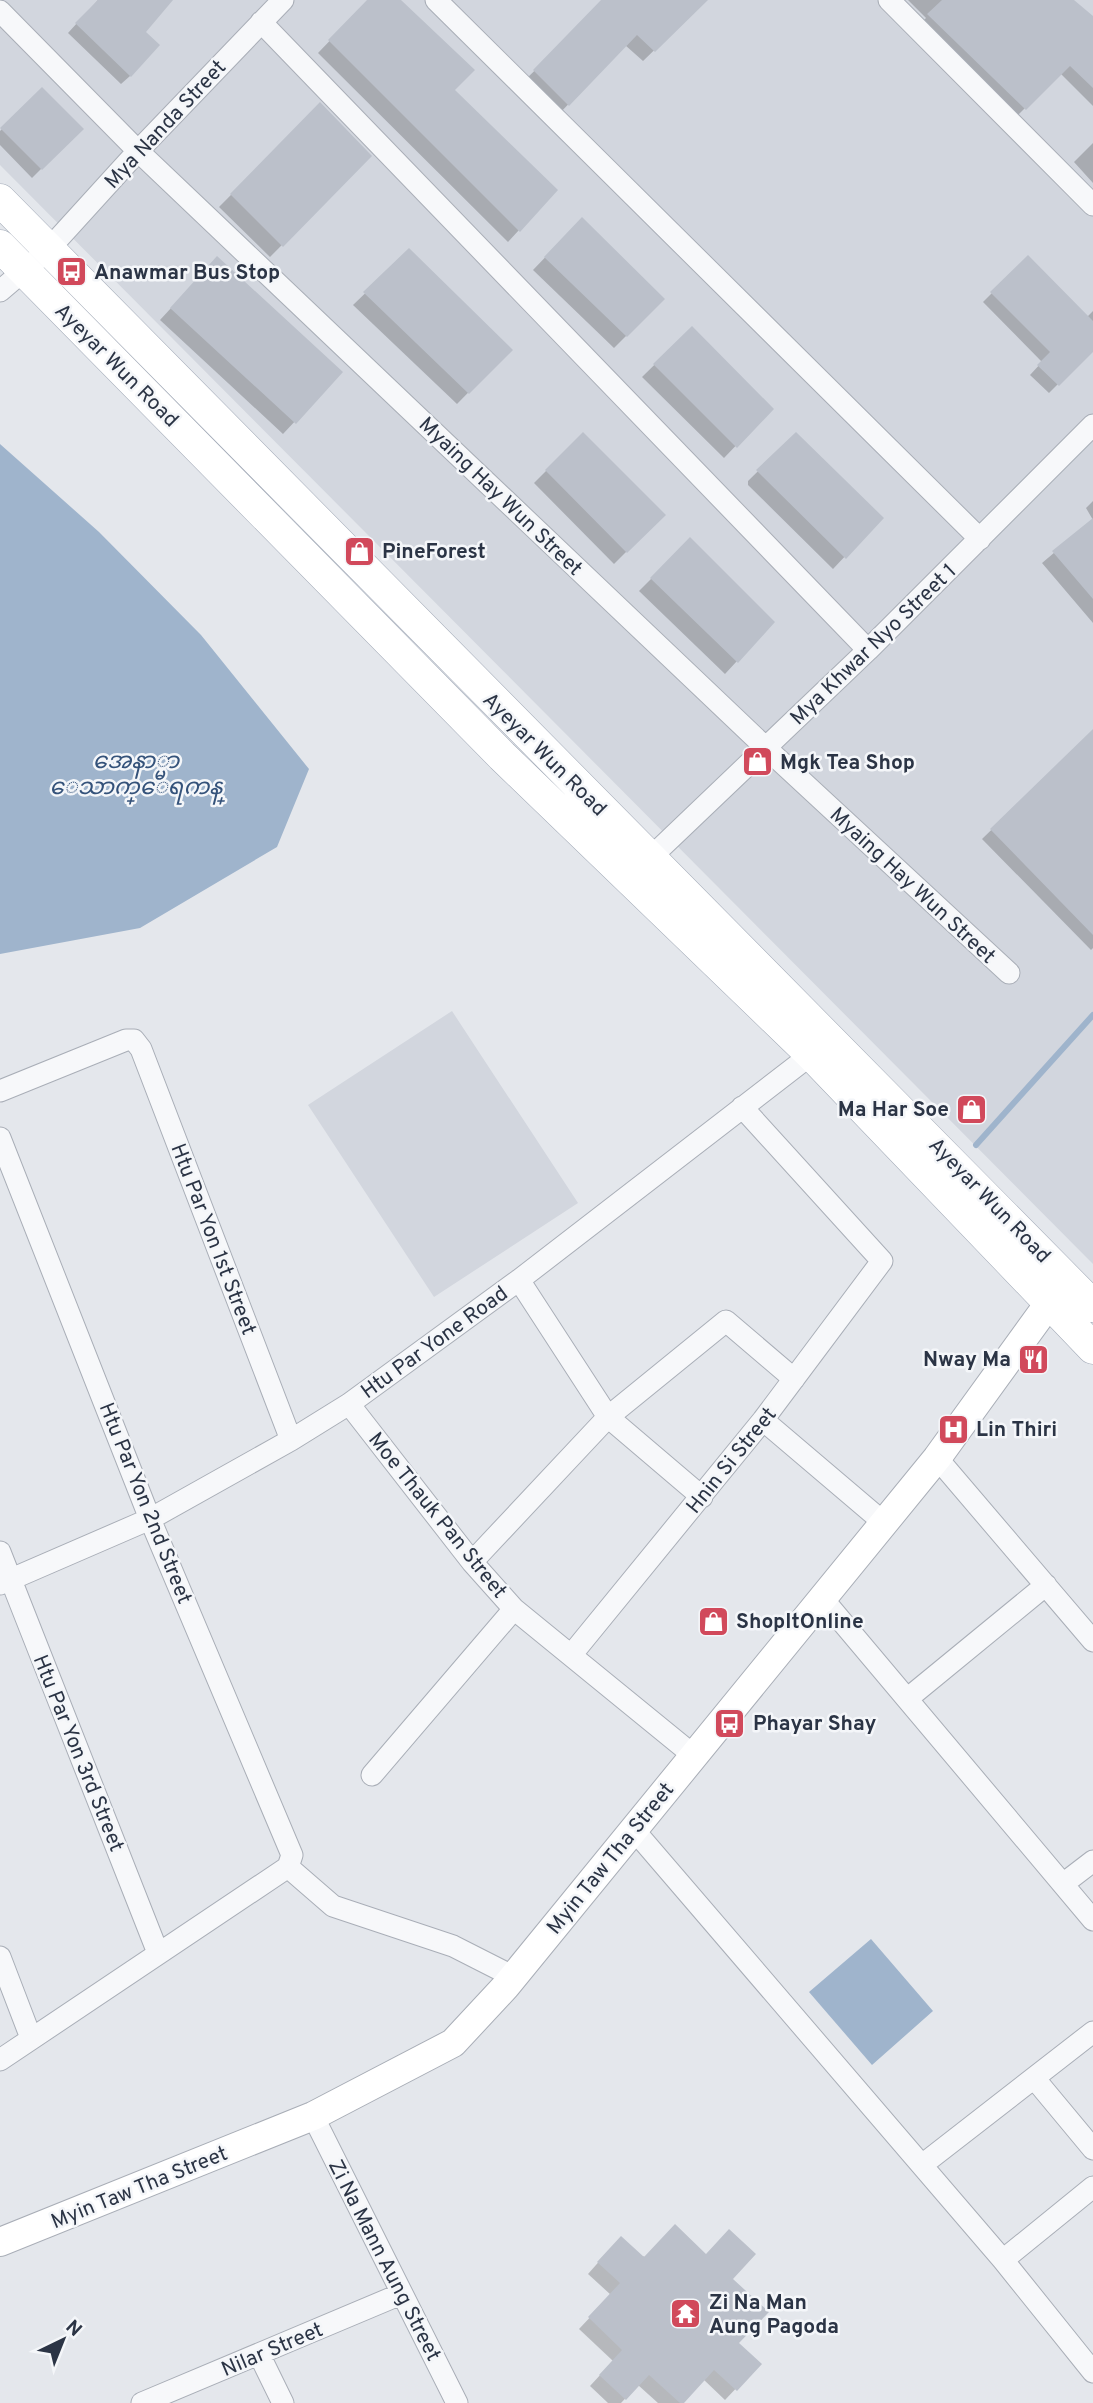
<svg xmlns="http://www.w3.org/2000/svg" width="1093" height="2403" font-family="Overpass,'Noto Sans Myanmar',sans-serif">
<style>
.built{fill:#d2d6de}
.water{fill:#9fb4cc}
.shadow{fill:#0003}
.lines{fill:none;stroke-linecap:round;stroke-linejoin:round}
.stream{stroke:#9fb4cc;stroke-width:6}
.building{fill:#bbc0ca}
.minor-casing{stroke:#a9aeb7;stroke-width:23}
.secondary-casing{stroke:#a9aeb7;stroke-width:30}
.primary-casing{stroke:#a3abb8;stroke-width:33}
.minor{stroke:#f7f8fa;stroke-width:21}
.secondary{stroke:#fff;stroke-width:28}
.primary{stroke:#fff;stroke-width:32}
.labels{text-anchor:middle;stroke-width:5;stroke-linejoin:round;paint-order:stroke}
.street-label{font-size:21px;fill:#2b3445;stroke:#f4f6f9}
.poi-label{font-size:21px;font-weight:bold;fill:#2b3445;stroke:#f4f6f9;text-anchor:start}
.water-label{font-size:23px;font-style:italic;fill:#34527a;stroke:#f4f6f9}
</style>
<rect width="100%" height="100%" fill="#e4e7ec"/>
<path class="built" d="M0,0H1093V1264L0,165Z
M452,1011L578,1203L434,1297L308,1105Z"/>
<path class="water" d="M0,444L99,532L201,635L309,769L277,847L140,928L0,954Z
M871,1939L933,2011L872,2065L809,1992Z"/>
<path class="shadow" d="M98,0H170L143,32L130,76L121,84L68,33Z
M369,0H399L453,90L519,230L508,242L318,53Z
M607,0H706L643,61L625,45L558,115L523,82Z
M908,0H1071L1093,18V106L1060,73L1016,117L920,24L926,18Z
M42,89L81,129L32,178L0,145V131Z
M320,105L370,156L270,257L219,207Z
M1093,143V183L1074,162Z
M582,219L663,299L614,348L533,270Z
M409,251L510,350L457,404L353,305Z
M1028,257L1087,317L1093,311V349L1049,393L1030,375L1042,362L983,302Z
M206,270L341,372L283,434L160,320Z
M692,328L771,409L724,458L642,377Z
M583,434L663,515L614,564L534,483Z
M796,434L881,518L833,569L748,485V481Z
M1093,501V623L1042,563L1093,520L1086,508Z
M690,540L773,622L725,674L639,591Z
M1093,731V948L1091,950L982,839Z
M611,2248L731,2279L736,2343L759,2364L725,2400L703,2379L681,2403H658L638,2385L621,2403H608L590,2386L613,2361L579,2329L611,2295L588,2274Z"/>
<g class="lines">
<path class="stream" d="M976,1145L1093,1015"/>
</g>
<path class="building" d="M98,0H173L146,32L160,45L131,77L75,23Z
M367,0H401L475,70L455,90L558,190L520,232L328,40Z
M601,0H708L655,52L637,35L569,106L533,70Z
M942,0H1074L1093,16V88L1070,66L1026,110L927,14Z
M42,87L84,129L42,170L0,128Z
M320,102L372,156L283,247L230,194Z
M582,217L665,299L627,337L544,257Z
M409,248L513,350L469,394L363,292Z
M1028,255L1093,321V352L1059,386L1037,365L1050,352L990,292Z
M217,256L343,372L296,424L170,308Z
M692,326L774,409L737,448L653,364Z
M583,432L666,515L627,553L545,470Z
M796,432L884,518L846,559L756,470Z
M1093,518V599L1052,551Z
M690,537L775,622L738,663L650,578Z
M1093,729V935L990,829Z
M675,2224L706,2254L729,2229L756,2254L733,2279L769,2312L739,2343L762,2364L737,2391L714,2370L684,2403H680L649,2375L626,2400L599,2375L622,2350L588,2317L620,2283L597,2262L621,2236L644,2257Z"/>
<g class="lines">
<defs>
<path id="minor" d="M436,0L980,539
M889,0L1093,205
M0,11L138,151L766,748L1009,973
M261,22L868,650
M0,291L48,250L138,151L283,0
M649,859L868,650L1093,425
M0,1091L126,1040H134L141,1049L291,1440
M0,1138L150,1519L292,1855L288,1867
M519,1280L608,1417L702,1497
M349,1404L472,1562L514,1609L693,1755
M763,1420L883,1522
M937,1458L1093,1641
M0,1552L158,1953
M472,1562L608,1417L726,1321L794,1379
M0,1584L150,1519L291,1440L349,1404L519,1280L821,1047
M822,1598L1093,1920
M572,1654L763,1420L882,1261L742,1107
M907,1699L1046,1585
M372,1775L514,1609
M634,1830L1003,2260L1093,2372
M288,1867L333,1906L453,1946L514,1977
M1063,1884L1093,1861
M0,1957L31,2038
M0,2060L288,1867
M1034,2078L1093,2149
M313,2116L457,2403
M922,2165L1093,2032
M1003,2260L1093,2187
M259,2354L283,2403
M142,2403L401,2294"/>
<path id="secondary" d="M0,2242L313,2116L453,2043L506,1986L937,1458L1063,1284"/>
<path id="primary" d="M0,200L1093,1306
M0,246L502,756L812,1055L1093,1348"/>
</defs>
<use href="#minor" class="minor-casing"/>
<use href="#secondary" class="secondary-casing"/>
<use href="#primary" class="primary-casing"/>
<use href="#minor" class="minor"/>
<use href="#secondary" class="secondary"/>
<use href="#primary" class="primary"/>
</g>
<defs>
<symbol id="bus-square" viewBox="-11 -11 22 22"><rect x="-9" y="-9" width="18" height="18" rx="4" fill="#d1495b" stroke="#f4f6f9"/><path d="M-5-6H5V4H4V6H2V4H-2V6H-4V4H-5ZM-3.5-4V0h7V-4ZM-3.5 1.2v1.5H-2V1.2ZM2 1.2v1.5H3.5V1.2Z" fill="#fff"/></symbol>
<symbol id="shop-square" viewBox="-11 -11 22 22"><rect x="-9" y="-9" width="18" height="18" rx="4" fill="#d1495b" stroke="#f4f6f9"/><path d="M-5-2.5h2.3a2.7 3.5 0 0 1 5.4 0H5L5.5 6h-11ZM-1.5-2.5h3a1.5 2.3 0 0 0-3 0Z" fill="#fff"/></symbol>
<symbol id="restaurant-square" viewBox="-11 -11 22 22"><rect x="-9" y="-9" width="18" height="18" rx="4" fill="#d1495b" stroke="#f4f6f9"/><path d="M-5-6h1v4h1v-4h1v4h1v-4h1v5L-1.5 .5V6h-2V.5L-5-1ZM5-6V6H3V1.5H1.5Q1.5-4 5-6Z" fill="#fff"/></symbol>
<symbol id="hospital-square" viewBox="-11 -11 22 22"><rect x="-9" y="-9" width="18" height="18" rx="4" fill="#d1495b" stroke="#f4f6f9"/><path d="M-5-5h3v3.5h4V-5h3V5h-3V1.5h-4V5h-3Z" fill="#fff"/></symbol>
<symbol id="temple-square" viewBox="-11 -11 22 22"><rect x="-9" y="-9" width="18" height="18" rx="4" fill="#d1495b" stroke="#f4f6f9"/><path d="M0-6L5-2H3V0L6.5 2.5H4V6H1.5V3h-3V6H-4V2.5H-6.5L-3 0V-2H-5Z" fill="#fff"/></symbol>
</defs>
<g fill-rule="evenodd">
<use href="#bus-square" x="54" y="254" width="35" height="35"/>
<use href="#shop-square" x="342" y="534" width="35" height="35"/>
<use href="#shop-square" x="740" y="744" width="35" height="35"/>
<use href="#shop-square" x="954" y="1092" width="35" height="35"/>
<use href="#restaurant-square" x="1016" y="1342" width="35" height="35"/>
<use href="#hospital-square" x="936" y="1412" width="35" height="35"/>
<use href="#shop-square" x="696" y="1604" width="35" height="35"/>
<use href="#bus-square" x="712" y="1706" width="35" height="35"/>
<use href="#temple-square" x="668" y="2296" width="35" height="35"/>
</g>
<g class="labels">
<g class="street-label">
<text transform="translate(165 124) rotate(-47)" y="7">Mya Nanda Street</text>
<text transform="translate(117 365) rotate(45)" y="7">Ayeyar Wun Road</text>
<text transform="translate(501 496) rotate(44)" y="7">Myaing Hay Wun Street</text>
<text transform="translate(873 644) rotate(-44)" y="7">Mya Khwar Nyo Street 1</text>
<text transform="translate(545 754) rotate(45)" y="7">Ayeyar Wun Road</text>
<text transform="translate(913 885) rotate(43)" y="7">Myaing Hay Wun Street</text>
<text transform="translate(990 1200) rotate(46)" y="7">Ayeyar Wun Road</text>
<text transform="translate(214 1239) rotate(69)" y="7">Htu Par Yon 1st Street</text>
<text transform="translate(434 1342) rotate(-36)" y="7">Htu Par Yone Road</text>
<text transform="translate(731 1460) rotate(-51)" y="7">Hnin Si Street</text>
<text transform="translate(146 1503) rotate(68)" y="7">Htu Par Yon 2nd Street</text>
<text transform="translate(438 1515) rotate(51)" y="7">Moe Thauk Pan Street</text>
<text transform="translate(79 1753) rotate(68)" y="7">Htu Par Yon 3rd Street</text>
<text transform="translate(610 1858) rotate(-51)" y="7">Myin Taw Tha Street</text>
<text transform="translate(139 2187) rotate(-22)" y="7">Myin Taw Tha Street</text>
<text transform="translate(385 2260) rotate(63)" y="7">Zi Na Mann Aung Street</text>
<text transform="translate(272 2349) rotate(-23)" y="7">Nilar Street</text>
</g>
<g class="poi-label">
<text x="94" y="279">Anawmar Bus Stop</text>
<text x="382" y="558">PineForest</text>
<text x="780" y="769">Mgk Tea Shop</text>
<text x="949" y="1116" text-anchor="end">Ma Har Soe</text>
<text x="1011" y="1366" text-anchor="end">Nway Ma</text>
<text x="976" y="1436">Lin Thiri</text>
<text x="736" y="1628">ShopItOnline</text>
<text x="753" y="1730">Phayar Shay</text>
<text x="709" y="2309">Zi Na Man<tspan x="709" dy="24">Aung Pagoda</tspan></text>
</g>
<g class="water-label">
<text x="136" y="768">အေနာ္မာ<tspan x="136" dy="26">ေသာက္ေရကန္</tspan></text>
</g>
</g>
<g transform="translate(63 2340) rotate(43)" stroke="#f4f6f9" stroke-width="5" paint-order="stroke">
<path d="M0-5L12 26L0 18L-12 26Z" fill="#2b3445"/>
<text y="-10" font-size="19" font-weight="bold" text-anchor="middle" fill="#2b3445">N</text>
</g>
</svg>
